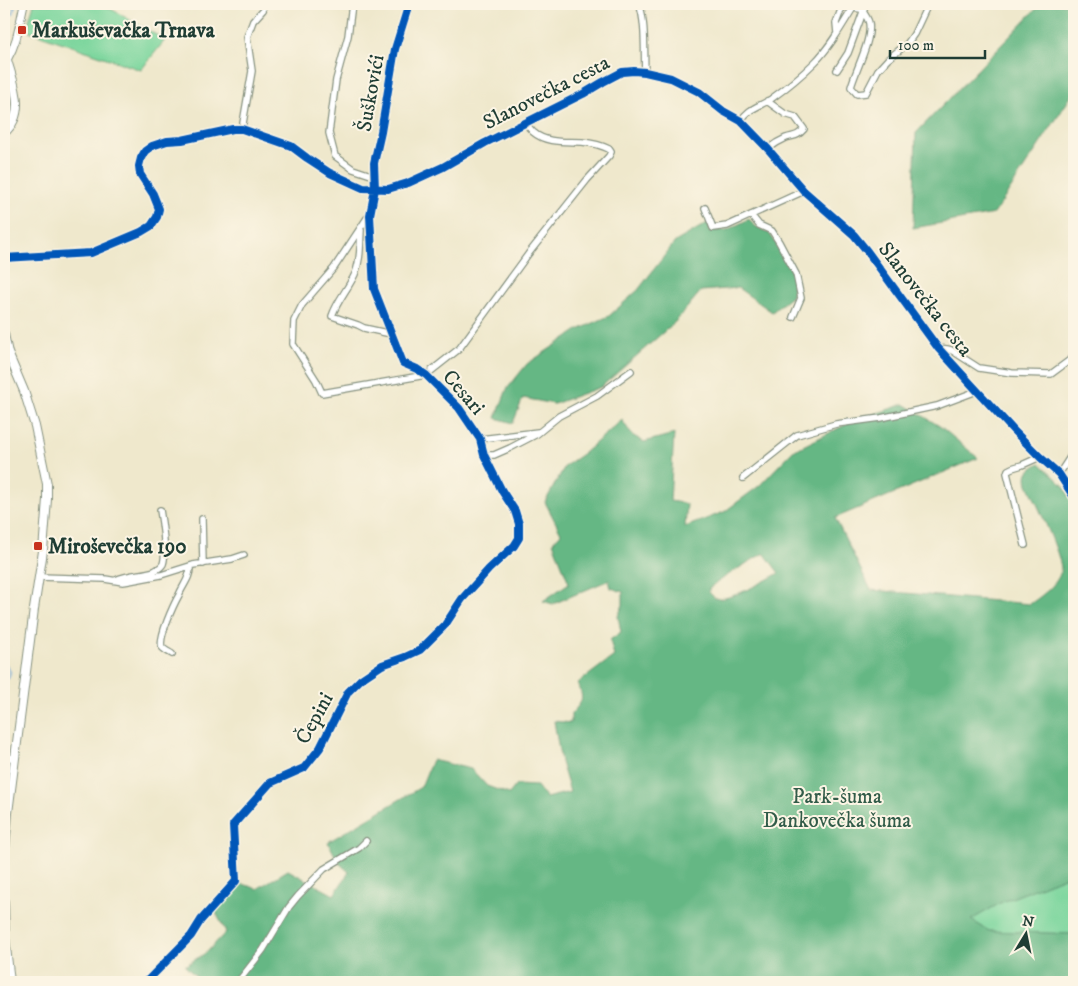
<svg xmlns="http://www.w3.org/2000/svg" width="1078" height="986" font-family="'IM FELL DW Pica',serif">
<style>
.green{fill:#7cd69d;stroke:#4e8a68}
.forest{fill:#65b784;stroke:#427a5c;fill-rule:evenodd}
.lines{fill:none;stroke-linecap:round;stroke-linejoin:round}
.stream{stroke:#69a8db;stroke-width:2}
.minor-casing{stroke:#879280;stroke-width:8}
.tertiary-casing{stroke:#879280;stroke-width:9}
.secondary-casing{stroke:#879280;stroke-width:10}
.minor{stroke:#fff;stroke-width:5.5}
.tertiary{stroke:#fff;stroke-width:7}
.secondary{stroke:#fff;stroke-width:8}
.cycleway-casing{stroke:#fcf5e5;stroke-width:11}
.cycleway{stroke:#0057b8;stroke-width:8}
.poi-dot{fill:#c8321e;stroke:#fcf5e5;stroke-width:2}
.labels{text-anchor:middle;stroke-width:4;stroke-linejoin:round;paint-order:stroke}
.poi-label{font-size:21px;font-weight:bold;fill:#1f3d34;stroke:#fcf5e5;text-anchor:start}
.street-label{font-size:21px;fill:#1f3d34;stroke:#fcf5e5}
.park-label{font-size:21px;fill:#325c49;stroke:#fcf5e5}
</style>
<rect width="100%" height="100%" fill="#fcf5e5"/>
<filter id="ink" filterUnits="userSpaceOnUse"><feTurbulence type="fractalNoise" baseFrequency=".02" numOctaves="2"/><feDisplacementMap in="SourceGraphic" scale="10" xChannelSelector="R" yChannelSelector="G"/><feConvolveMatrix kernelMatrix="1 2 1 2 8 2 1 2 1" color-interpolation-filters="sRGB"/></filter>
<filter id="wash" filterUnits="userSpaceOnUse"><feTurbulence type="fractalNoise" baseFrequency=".0096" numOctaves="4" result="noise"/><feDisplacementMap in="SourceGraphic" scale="20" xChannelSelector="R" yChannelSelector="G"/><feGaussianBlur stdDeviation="1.12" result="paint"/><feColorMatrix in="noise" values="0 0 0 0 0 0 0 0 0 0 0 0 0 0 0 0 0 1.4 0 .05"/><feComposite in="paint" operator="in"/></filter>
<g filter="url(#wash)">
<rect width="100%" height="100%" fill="#efe8cc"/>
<path class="green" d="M34,4H94L111,9L165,40L141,70L26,30Z
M1074,873V934L989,931L971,920L1002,902Z"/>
<path class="forest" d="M1041,4H1074V92L994,214L913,228L916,133Z
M749,219L755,226L769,233L783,253L794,276L792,296L772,312L738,288L701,291L675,322L601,387L554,404L523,398L513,423L496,418L507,389L527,364L578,330L609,316L638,290L675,242L709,222L710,231L727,230Z
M904,404L941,427L978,458L835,518L871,590L1030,604C1040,597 1059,584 1061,570C1062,556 1035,500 1028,484C1025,471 1030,469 1040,463L1064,486L1074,505V873L1002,902L971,920L989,931L1074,934V982H202L185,966L207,952L226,932L214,909L238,882L257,889L288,870L334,895L349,872L339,863L328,842L421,787L432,760L471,769L487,786L509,794L516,785L537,786L546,798L570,792L561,762L554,721L571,723V714C583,701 584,700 578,683L614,656L610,640L621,632L618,616L623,605V592L611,588L609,580L553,604L543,601L569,583L553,542L561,533L545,502L565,466L584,453L622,420L632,435L644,442L674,434L670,501L687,504L685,527L724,512L759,486L793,451L851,422ZM764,553L779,573C768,579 727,603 715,598C714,597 710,593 709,592V588C727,575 745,564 764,553Z"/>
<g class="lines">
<path class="stream" d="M13,14L15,4
M4,662L10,672L8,678L4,681"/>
</g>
</g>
<g filter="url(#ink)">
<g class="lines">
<defs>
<path id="minor" d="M352,4L348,36L336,80L329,133L335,156L353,169L374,176
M639,4C646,21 644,53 645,72
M837,33L836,23L841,10L845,4
M837,70L848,53L866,4
M767,101L785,114L795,117L804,129C797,137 795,135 786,138C779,141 774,144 768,149
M741,121C748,108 759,107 771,99C785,89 803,74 815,62C830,47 842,26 853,8L861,9C864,13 868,18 869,23C872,40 856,69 851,87L857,94L866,93L878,70L888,59L907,44L914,34L928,4
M242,129L252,71L247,37L253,21L263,10
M705,208L713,228L727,226L804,191
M369,215L334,268L302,305L294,321L293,344L316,380L322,393L426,375L459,349L529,253L587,180L609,156L611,152L609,149C601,145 591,143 582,142C565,141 547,144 533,132C530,129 527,125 525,122
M751,215L759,225L772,231L779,242L796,274L801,298L793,317
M361,230C360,244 361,260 355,274C348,289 337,301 332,316L358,325L364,328L391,334
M938,348L947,349L951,350L979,368L1012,373L1051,374L1074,357
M480,439L538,432
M484,455H494L510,448L537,434L559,416L597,396L631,371
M1059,474L1074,451
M743,478L797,435L836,424L881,418L937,406L977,391
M202,519L203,564
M1025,545L1007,473L1008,470L1012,468L1022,465L1040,457
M39,577L105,579L123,582L129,581L161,575L193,565L232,559L244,555
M116,580C128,574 142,575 154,571C158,569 161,568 163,564C167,553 162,522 160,510
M172,654C169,652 164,650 162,647C158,638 174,604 179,595C183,585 191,577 190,566
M4,756L15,759
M146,982L191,936L201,920L236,881L233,825L270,783L304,768L320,748L348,692L361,679L382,665L405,657L420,650L445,625L462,599L489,569L514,546L519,538V524L515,511L502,491L484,455L480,439L459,408L426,375L417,369L403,363L374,289L370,215L375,189L374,163L381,132L395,49L409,4
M238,982L263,950L289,907L298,896L324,869L359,848L366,841"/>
<path id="tertiary" d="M7,60C18,41 19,25 24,4
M4,258L91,253L141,232L151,226L157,217L159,209L153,194L140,174L139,166L141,158L145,151L152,146L167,141L182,140L233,129H242L291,146L307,158L330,173L363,188L388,189L408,183L443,167L485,143L583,94L603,82L622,72L634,71L645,72L671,78L699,92L723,111L741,121L768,149L804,191L854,235L867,251L938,348L1014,431L1040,457L1059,474L1074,497"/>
<path id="secondary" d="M4,58L7,60C14,85 27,113 4,133
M4,334L8,353L24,391L35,426L47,484V499L43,551L34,609L8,813L4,860
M4,902L5,938L10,982"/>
</defs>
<use href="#minor" class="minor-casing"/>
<use href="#tertiary" class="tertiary-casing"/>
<use href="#secondary" class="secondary-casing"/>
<use href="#minor" class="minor"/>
<use href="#tertiary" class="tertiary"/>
<use href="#secondary" class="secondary"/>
<defs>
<path id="cycleway" d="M4,258L91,253L141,232L151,226L157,217L159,209L153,194L140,174L139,166L141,158L145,151L152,146L167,141L182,140L233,129H242L291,146L307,158L330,173L363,188L388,189L408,183L443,167L485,143L583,94L603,82L622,72L634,71L645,72L671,78L699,92L723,111L741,121L768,149L804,191L854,235L867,251L938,348L1014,431L1040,457L1059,474L1074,497
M146,982L191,936L201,920L236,881L233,825L270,783L304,768L320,748L348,692L361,679L382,665L405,657L420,650L445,625L462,599L489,569L514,546L519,538V524L515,511L502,491L484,455L480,439L459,408L426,375L417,369L403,363L374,289L370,215L375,189L374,163L381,132L395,49L409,4"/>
</defs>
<use href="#cycleway" class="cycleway-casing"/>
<use href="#cycleway" class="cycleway"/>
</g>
</g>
<g class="poi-dot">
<rect x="17" y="25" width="10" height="10" rx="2.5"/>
<rect x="33" y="541" width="10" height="10" rx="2.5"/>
</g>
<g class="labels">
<g class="poi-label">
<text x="32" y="37">Markuševačka Trnava</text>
<text x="48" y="553">Miroševečka 190</text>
</g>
<g class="street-label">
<text transform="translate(546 92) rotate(-27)" y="7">Slanovečka cesta</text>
<text transform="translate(370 93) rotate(-80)" y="7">Šuškovići</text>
<text transform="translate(926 299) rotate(52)" y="7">Slanovečka cesta</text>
<text transform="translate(464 392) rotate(49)" y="7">Cesari</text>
<text transform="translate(314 718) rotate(-61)" y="7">Čepini</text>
</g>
<g class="park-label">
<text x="837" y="803">Park-šuma<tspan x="837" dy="24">Dankovečka šuma</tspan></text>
</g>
</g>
<rect width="1078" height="986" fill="none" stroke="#fcf5e5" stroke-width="20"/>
<g transform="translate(1026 934) rotate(10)" stroke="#fcf5e5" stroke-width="4" paint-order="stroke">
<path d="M0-4L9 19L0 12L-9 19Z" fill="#1f3d34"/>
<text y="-8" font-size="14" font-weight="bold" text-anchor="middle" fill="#1f3d34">N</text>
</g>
<path d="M890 50v8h95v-8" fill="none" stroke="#1f3d34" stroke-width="2.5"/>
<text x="898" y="50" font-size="15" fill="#1f3d34" stroke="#fcf5e5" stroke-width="4" paint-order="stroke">100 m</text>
</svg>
